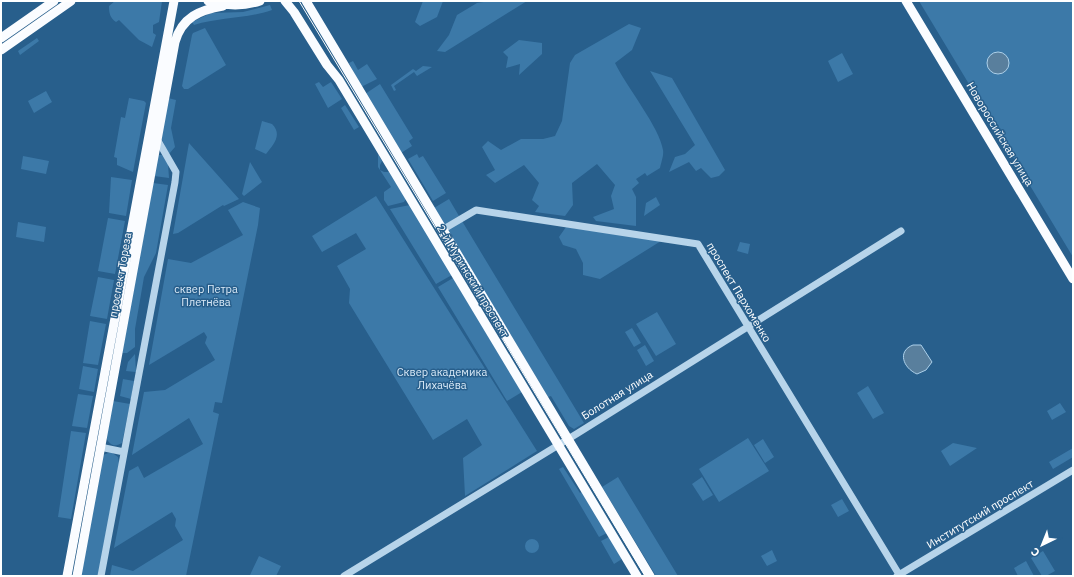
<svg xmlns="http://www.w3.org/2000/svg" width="1074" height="577" font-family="'IBM Plex Sans',sans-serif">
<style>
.green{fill:#3c79a8}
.water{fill:#597f9d;stroke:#acd0ea}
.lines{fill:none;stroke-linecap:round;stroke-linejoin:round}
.minor{stroke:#b7d4ea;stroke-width:7}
.major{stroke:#fafcff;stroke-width:9}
.tram{stroke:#fff;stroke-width:1}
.labels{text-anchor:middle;stroke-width:3;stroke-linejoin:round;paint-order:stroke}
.street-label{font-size:11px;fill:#fff;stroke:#285f8c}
.park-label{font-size:11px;fill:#dbebf8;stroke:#285f8c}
</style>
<rect width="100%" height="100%" fill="#285f8c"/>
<path class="green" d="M115,1H162L159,22L153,25V33L156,35L152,47L139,40L119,20L116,22C110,18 109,13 109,6Z
M423,1H443L437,17L420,26L415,22Z
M490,1H527L445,52L437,51L449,35L457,15L477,3Z
M919,1H1073V257Z
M270,5L272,10C246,19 220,17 194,25L192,22L211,13L243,12Z
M629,24L641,28L632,50L615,63C626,86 660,128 663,150C664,155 661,163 660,168L647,176L645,173L636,179L639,183L632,189L636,197V226L596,221L593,217L614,209L611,196L615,185L597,164L572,183L573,205L565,216L535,212L539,206L532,200L539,183L524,165L495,183L486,175L495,170L482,147L488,141L501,150L521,139H543L555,136L562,121L570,63L575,55Z
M205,28L226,65L188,89H184L182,86L192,35L193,33Z
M37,38L39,41L20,55L18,51Z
M519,40L542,43V54L519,75L520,64L506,68L508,57L503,52Z
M842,53L853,74L838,82L828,61Z
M353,61L358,70L367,64L377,79L361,87L349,63Z
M423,66L432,67L417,76L414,72L394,86L396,90L394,91L391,85L413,69L416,71Z
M650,71L672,78L725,170L719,176L711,178L701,168L696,171L689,162L669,172L675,157L685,154L695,145Z
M319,82L323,87L331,82L342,99L328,108L315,84Z
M380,84L413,138L409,141L412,146L401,153L365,94Z
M46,91L52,102L34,113L28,101Z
M129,98L144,101L146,103L133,172L117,165V158L114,157L121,117L125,118Z
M168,98L176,100L171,128L175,147L169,154L161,138Z
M345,105L359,127L354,130L341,108Z
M262,121L272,124C283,135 273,145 266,154L255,149Z
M189,143L239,199L224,206L223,205L178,233L173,234Z
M378,154L382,161L380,165V170L384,172H389L406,199L404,202L388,206L384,200V192L391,187L378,167Z
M417,154L419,158L423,156L446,193L433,201L408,159Z
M158,155H162L168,164L169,178L154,176Z
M23,156L49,161L46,174L21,169Z
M250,162L262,182L244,196L242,194Z
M111,177L132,180L126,216L109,213Z
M153,183L168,185L156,253L144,277L135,329V347L127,353H122Z
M376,196L537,451L465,496L463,458L482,445L467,419L433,440L349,303L350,289L337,266L366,249L356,233L322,252L312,236Z
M656,197L660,205L644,216L646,203Z
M449,199L459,216L444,225L434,208Z
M243,202L260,208L258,225L222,403L215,402L213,412L219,414L186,576H110L112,565L133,571L183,540L175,526L176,519L172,512L114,548L129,471L138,466L144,478L203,444L189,418L132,455L144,392L165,390L215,360L205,343L207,337L204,332L149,365L168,259L191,263L243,235L228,210Z
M410,205L452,275L436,284L390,209Z
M108,218L125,221L115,274L98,271Z
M462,221L584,423L574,429L569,426L551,396L548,397L447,230Z
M18,222L46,227L44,242L16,237Z
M566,227L661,241L600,279L583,275V263L576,249L563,245L559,237Z
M740,242L750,244L748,254L737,251Z
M98,277L114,280L107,319L90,316Z
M453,278L522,392L507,401L438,287Z
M657,312L676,344L656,356L636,324Z
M90,321L106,324L98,365L83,363Z
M632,328L641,343L634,347L625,332Z
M645,345L654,361L646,366L637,350Z
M135,354L136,372L126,371L128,362Z
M83,366L98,369L94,392L79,389Z
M123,379L134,381L131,399L120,396Z
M868,386L884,413L873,419L857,393Z
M78,394L93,396L87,428L72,426Z
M113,401L130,404L122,443C114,447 111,446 106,438Z
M1060,403L1066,412L1052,420L1047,411Z
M71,431L86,433L71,519L58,517Z
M748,438L769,471L719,502L699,469Z
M763,439L774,457L765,463L754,445Z
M953,443L977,448L950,466L941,451Z
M1073,448V457L1053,469L1049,462Z
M111,452L118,457L119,464L98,576H81L103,455Z
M563,467L580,493L582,492L607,533L599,537L559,469Z
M618,477L678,576H656L602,487Z
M702,477L713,495L703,501L692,484Z
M842,499L849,511L838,517L831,505Z
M609,537L622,559L614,564L601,541Z
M525 546a7 7 0 1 1 14 0a7 7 0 1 1-14 0Z
M772,550L777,561L767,566L761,556Z
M1043,551L1055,571L1046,576H1042L1031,558Z
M259,556L281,566L276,576L250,575Z
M1026,561L1034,576H1018L1014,568Z"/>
<path class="water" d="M987 63a11 11 0 1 1 22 0a11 11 0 1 1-22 0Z
M913,345H921L932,362L926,370L917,374C903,368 897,351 913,345Z"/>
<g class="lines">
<path class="minor" d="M442,230L476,210L698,244L900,576
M100,447L124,452
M101,576L175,182L176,172L157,139
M344,576L578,433L901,231
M897,576L1073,470"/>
<path class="major" d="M208,1C226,6 242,7 260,1
M285,1L294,12L327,65L339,80L637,576
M306,1L650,576
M906,1L1073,279
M1,38L54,1
M1,50L71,1
M67,576L174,1
M77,576L175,42C182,17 200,10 223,6"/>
<path class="tram" d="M299,1L645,576
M1,47L66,1"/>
</g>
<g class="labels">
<g class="street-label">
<text transform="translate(1000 134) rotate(59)" y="4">Новороссийская улица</text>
<text transform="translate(120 275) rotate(-80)" y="4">проспект Тореза</text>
<text transform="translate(473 281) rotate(59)" y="4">2-й Муринский проспект</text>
<text transform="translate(739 292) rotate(59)" y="4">проспект Пархоменко</text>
<text transform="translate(617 395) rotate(-32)" y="4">Болотная улица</text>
<text transform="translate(980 514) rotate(-31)" y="4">Институтский проспект</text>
</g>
<g class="park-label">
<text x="206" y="293">сквер Петра<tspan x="206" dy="13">Плетнёва</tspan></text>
<text x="442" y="376">Сквер академика<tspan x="442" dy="13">Лихачёва</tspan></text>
</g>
</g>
<rect width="1074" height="577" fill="none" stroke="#ffffff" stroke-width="4"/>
<g transform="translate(1042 545) rotate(223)" stroke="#285f8c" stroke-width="3" paint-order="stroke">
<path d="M0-3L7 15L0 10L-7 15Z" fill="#ffffff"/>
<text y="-6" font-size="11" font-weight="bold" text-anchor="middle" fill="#ffffff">С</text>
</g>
</svg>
